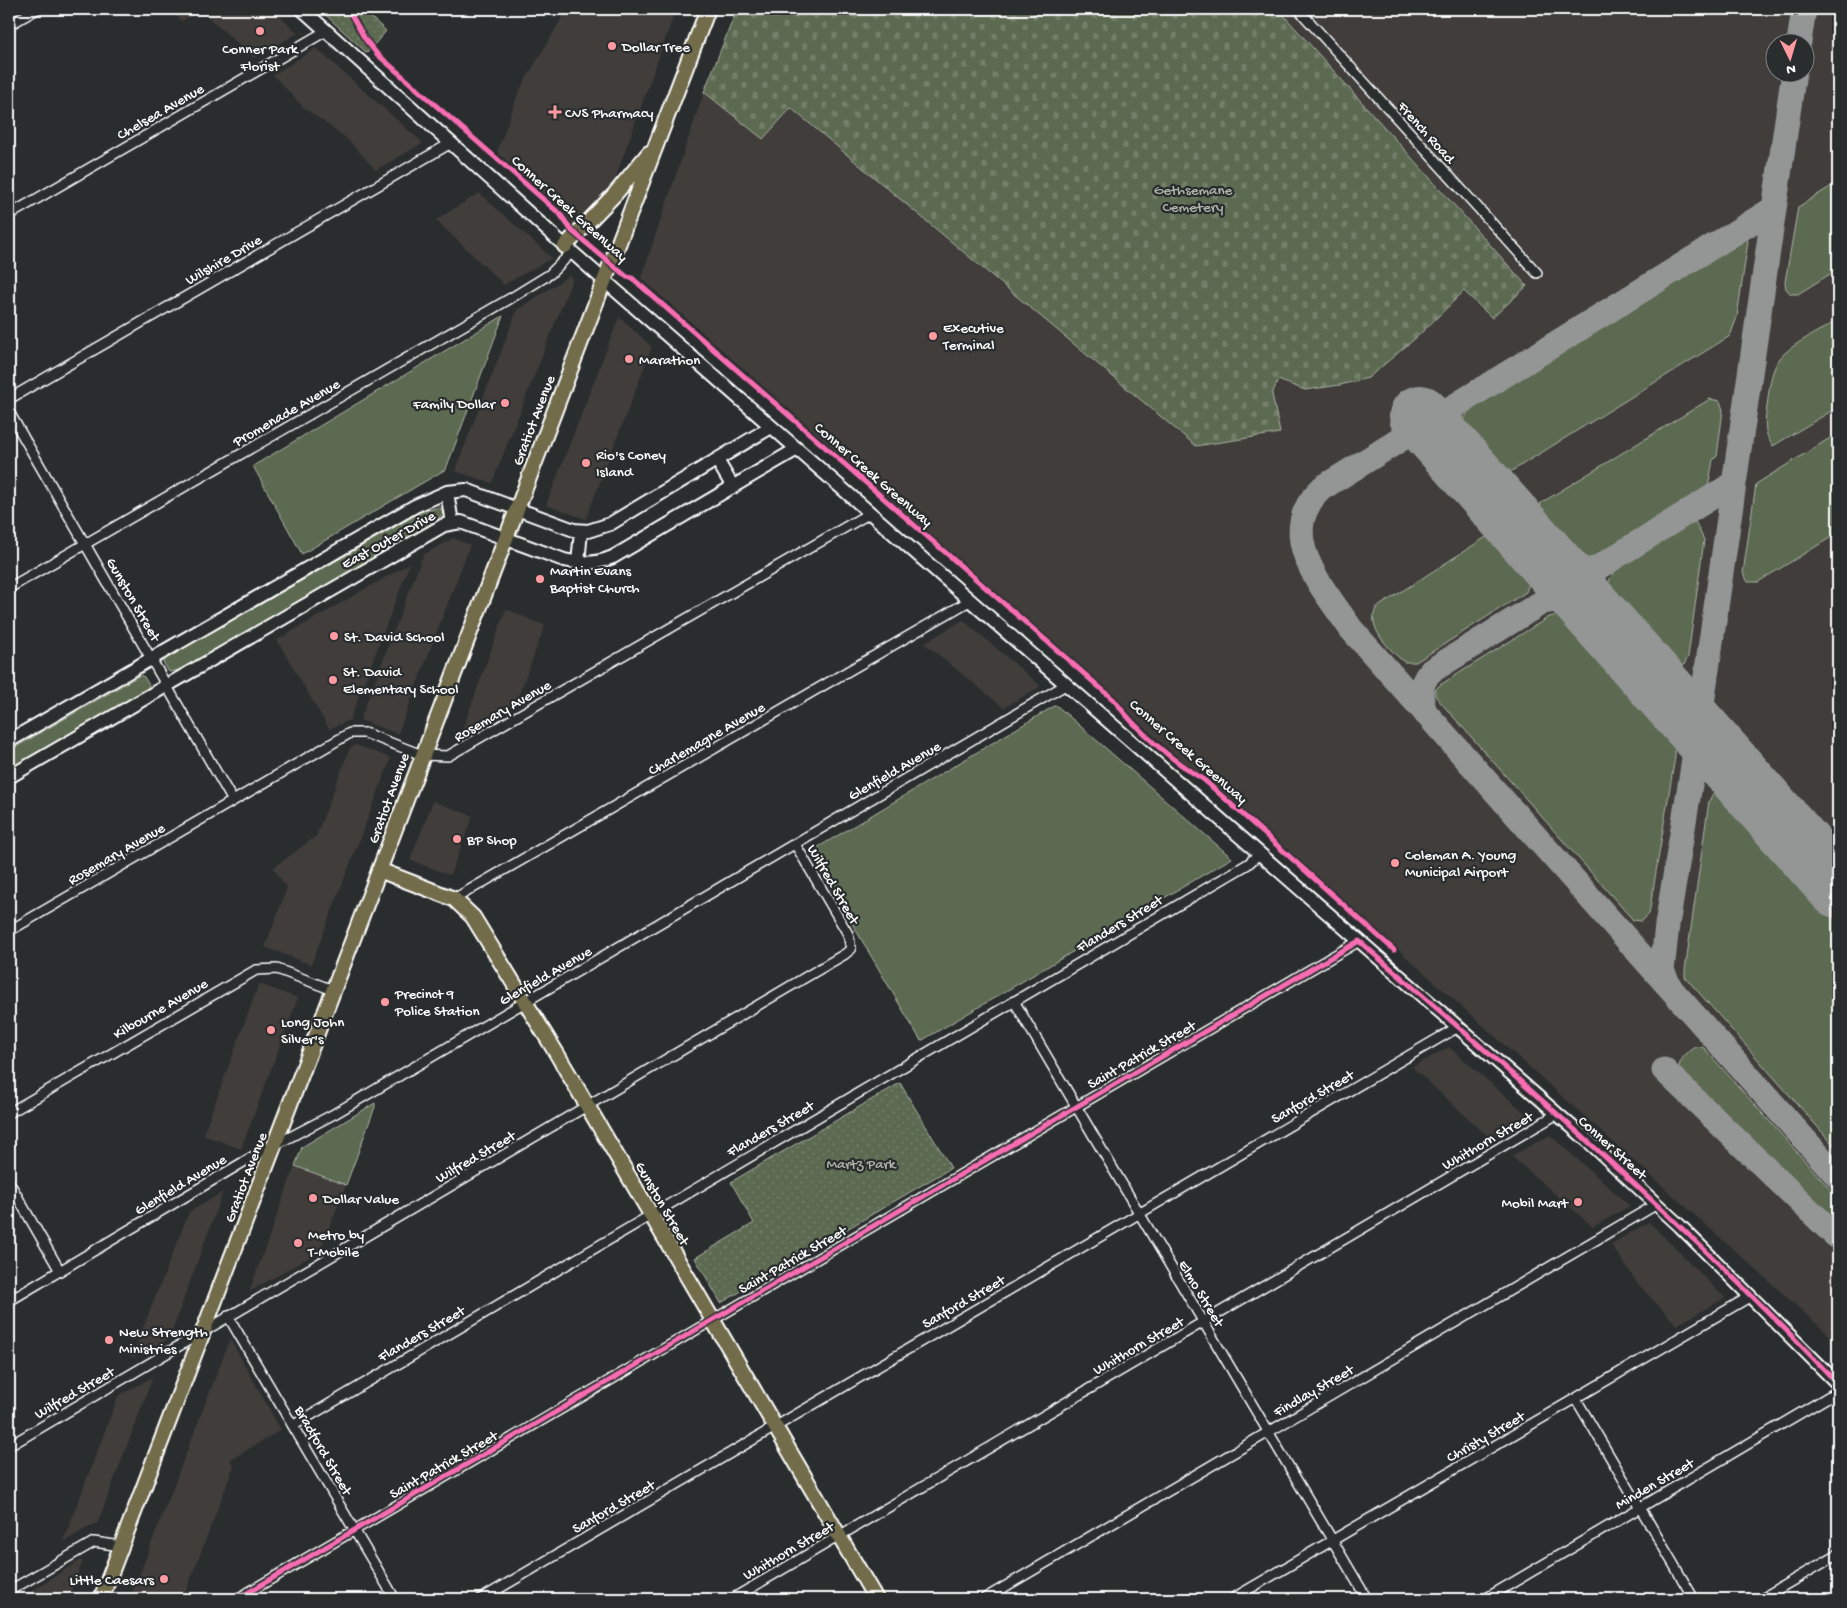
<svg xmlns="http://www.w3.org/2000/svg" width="1847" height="1608" font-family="'Gochi Hand',sans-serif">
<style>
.built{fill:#3f3d3a;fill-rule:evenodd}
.grass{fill:#5c6a51;stroke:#aeb4a8}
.cemetery{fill:url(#cemetery-stones);stroke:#aeb4a8}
.park{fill:url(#park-dots);stroke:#aeb4a8}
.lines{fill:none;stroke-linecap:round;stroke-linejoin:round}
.taxiway{stroke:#949696;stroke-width:25}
.runway{stroke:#949696;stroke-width:62}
.street-casing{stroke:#fff;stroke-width:12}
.secondary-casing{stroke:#fff;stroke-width:16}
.primary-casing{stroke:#fff;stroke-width:18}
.street{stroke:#2a2d2e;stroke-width:9}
.secondary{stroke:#2a2d2e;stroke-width:12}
.primary{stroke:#726c4b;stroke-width:14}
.cycleway-casing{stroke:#2a2d2e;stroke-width:8}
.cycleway{stroke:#f96db3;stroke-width:5}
.poi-dot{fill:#ff9aa2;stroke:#2a2d2e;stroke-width:2}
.labels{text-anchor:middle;stroke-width:4.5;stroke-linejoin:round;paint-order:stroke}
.poi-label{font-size:15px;fill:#fff;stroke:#2a2d2e;text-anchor:start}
.street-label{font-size:15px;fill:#fff;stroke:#2a2d2e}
.park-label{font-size:15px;fill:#aeb4a8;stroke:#2a2d2e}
</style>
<defs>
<pattern id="cemetery-stones" width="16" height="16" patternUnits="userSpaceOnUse" patternTransform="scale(1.25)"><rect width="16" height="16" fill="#5c6a51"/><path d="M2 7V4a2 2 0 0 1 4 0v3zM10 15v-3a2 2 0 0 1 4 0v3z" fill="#74806b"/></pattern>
<pattern id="park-dots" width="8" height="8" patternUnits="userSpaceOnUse" patternTransform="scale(1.25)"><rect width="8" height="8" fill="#5c6a51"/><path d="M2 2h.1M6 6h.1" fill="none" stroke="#74806b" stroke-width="1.8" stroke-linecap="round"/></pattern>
</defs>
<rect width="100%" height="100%" fill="#2a2d2e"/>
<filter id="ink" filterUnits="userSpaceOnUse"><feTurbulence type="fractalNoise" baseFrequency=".02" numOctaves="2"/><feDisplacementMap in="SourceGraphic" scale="10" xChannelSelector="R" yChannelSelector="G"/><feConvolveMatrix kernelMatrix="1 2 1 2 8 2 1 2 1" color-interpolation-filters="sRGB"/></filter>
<g filter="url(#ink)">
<path class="built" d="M171,9H272L298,33L254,58L201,11L181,21Z
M567,9H676L614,182L574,225L497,152L519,91Z
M1278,9H1838V1343L1206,778L1182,762L1134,718L1113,694L961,562L641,278L704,92L763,139L791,107L1196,446L1280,433L1272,394L1278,380L1305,390L1340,385L1368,378L1418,336L1464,290L1527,286ZM1774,42H1804V72H1774Z
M316,48L423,143L376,170L345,137L303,107L273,75Z
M479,193L552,258L504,285L436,220Z
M570,275L572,280L492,483L455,471L517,310Z
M619,317L652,347L586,519L546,505Z
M453,538L470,545L398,734L360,720L423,555Z
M410,563L350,720L329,729L277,640Z
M506,609L545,626L515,705L459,739Z
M963,620L1041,686L1004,708L924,643Z
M356,745L391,758L311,965L265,947L287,888L273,868L316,836L350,748Z
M433,801L473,816L450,875L410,860Z
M259,984L298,998L241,1149L203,1135Z
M1449,1047L1531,1118L1492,1140L1412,1067Z
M1550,1135L1630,1206L1593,1227L1511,1156Z
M295,1166L346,1185L320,1251L249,1292Z
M223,1192L169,1339L131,1358L189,1212Z
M1649,1222L1725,1298L1677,1325L1637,1283L1611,1244Z
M230,1339L281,1430L230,1460L234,1466L183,1599H130Z
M153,1377L98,1522L63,1542L118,1396Z
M79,1561H83L68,1599H23L24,1596Z"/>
<path class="grass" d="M1838,182V269L1798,294H1791L1786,289L1785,282L1798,207Z
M1747,239L1748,241L1737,317L1730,336L1502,477C1487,460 1446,430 1473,407Z
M503,316L446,469L302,554L253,466Z
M1838,320V407L1773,446C1763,433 1765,421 1767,406C1769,391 1770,374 1778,361C1788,345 1822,330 1838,320Z
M1710,399L1720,401L1723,410L1717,456L1713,460L1708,487L1595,557C1571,565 1552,531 1538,516L1541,503Z
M1838,433V533L1758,582H1748L1743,573L1756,484Z
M439,507L443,511V514L432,524L179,670L169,672L163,662L167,658L421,512Z
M1695,521L1704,540L1688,657L1684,665L1675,667L1612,597C1605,585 1609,576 1619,568Z
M1486,537L1502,541L1528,571L1530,581L1526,592L1416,662H1404C1390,650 1366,628 1376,608Z
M1558,615L1566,616L1575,623L1669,728L1667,731L1675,745V757L1649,914L1642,921L1633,920L1435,696V690L1440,685L1549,617Z
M140,675L144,677L149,685L148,688L9,769V751Z
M1056,705L1232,858L921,1041L810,852Z
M1724,790L1838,921V1150L1685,977V970L1709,801L1713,794Z
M1698,1046L1704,1048L1838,1198V1225L1679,1071C1677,1061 1689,1049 1698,1046Z
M375,1103V1107L346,1185L295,1166L302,1147Z"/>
<path class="cemetery" d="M737,9H1278L1527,286L1492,318L1464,291L1418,336L1368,378L1340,385L1305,390L1278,380L1272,394L1280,433L1196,446L791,108L763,139L704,92Z"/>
<path class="park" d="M319,9H362L386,31L367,53Z
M900,1083L951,1168L721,1303L695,1258L754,1223L731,1182Z"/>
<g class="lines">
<path class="taxiway" d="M1799,42L1804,9
M1773,209L1322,488C1273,534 1322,586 1351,629L1838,1177
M1445,444C1440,428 1445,417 1457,405
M1544,602C1568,595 1587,607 1603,624
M1426,714C1419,698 1419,684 1431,671L1733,484
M1691,779C1714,752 1738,776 1755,793
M1670,987L1662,971L1667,925L1691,779L1794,72
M1664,1070L1838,1238"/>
<path class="runway" d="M1420,416L1838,887"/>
<defs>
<path id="street" d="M1298,9L1537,273
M9,25L37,9
M9,215L326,31
M9,399L451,143
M9,412L233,801
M9,588L511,298L550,274L572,252
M454,899L971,600
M9,931L350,733H365L422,755L448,756L870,513
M1014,1001L1367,1599
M9,1113L256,970L277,969L333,990
M9,1182L60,1271
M9,1301L252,1157L334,1114L1067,684
M228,1316L395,1599
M1576,1399L1694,1599
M294,1425L1248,864L1259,854
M9,1446L845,954L851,949L848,934L795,844
M9,1591L94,1542L121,1546
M237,1599L1359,941
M481,1599L1458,1027
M732,1599L1557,1114
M984,1599L1657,1204
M1232,1599L1751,1296
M1485,1599L1838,1391
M1761,1599L1838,1554"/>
<path id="secondary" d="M302,9L565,246L1587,1140L1680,1226L1838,1384
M717,460L733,487
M447,492L452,523
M578,563L581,531
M9,741L415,506L447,492L466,490L574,530L588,531L610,524L771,427
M9,777L444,525L461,522L564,560C582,564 596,564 613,557L797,449"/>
<path id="primary" d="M565,246L615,194L649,153
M379,870L454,899L473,917L557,1054L876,1599
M101,1599L708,9"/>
</defs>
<use href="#street" class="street-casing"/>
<use href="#secondary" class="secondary-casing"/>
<use href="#primary" class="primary-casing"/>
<use href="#street" class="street"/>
<use href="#secondary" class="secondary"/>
<use href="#primary" class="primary"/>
<defs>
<path id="cycleway" d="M348,9L365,39L377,54L560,214L572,231L627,277L632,278L1114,700C1135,729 1172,761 1203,779L1394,950
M237,1599L1359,941C1524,1083 1689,1226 1838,1384"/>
</defs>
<use href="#cycleway" class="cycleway-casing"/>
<use href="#cycleway" class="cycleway"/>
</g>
</g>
<g class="poi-dot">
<circle cx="260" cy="31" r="5"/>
<circle cx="612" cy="46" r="5"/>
<path d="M552.5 104.5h5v5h5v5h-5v5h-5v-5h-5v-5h5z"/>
<circle cx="933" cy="336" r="5"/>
<circle cx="629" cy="359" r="5"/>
<circle cx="505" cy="403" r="5"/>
<circle cx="586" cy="463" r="5"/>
<circle cx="540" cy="579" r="5"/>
<circle cx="334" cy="636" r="5"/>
<circle cx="333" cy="680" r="5"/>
<circle cx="457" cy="839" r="5"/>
<circle cx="1395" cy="863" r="5"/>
<circle cx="385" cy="1002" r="5"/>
<circle cx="271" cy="1030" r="5"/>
<circle cx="313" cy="1198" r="5"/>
<circle cx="1578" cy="1202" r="5"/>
<circle cx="298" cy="1243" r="5"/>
<circle cx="109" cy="1340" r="5"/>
<circle cx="164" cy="1579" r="5"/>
</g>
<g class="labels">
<g class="poi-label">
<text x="622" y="51">Dollar Tree</text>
<text x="260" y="53" text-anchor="middle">Conner Park<tspan x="260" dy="17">Florist</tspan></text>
<text x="565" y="117">CVS Pharmacy</text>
<text x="943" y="332">Executive<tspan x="943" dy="17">Terminal</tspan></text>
<text x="639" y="364">Marathon</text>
<text x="495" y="408" text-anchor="end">Family Dollar</text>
<text x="596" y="459">Rio's Coney<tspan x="596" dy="17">Island</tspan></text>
<text x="550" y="575">Martin Evans<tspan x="550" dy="17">Baptist Church</tspan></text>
<text x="344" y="641">St. David School</text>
<text x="343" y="676">St. David<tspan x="343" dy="17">Elementary School</tspan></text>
<text x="467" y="844">BP Shop</text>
<text x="1405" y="859">Coleman A. Young<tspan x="1405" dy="17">Municipal Airport</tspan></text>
<text x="395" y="998">Precinct 9<tspan x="395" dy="17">Police Station</tspan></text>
<text x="281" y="1026">Long John<tspan x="281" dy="17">Silver's</tspan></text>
<text x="323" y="1203">Dollar Value</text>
<text x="1568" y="1207" text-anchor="end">Mobil Mart</text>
<text x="308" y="1239">Metro by<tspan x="308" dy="17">T-Mobile</tspan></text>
<text x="119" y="1336">New Strength<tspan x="119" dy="17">Ministries</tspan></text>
<text x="154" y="1584" text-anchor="end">Little Caesars</text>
</g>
<g class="street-label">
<text transform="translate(160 111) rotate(-30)" y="5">Chelsea Avenue</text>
<text transform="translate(1427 132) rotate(48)" y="5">French Road</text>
<text transform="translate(570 208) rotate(42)" y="5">Conner Creek Greenway</text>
<text transform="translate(223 259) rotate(-30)" y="5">Wilshire Drive</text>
<text transform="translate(286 412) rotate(-30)" y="5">Promenade Avenue</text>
<text transform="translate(533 420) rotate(-69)" y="5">Gratiot Avenue</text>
<text transform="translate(874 474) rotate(41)" y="5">Conner Creek Greenway</text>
<text transform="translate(388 539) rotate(-29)" y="5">East Outer Drive</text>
<text transform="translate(134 599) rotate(60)" y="5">Gunston Street</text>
<text transform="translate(502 710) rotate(-30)" y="5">Rosemary Avenue</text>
<text transform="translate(706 738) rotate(-30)" y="5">Charlemagne Avenue</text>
<text transform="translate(1189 751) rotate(41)" y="5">Conner Creek Greenway</text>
<text transform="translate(894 770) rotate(-30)" y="5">Glenfield Avenue</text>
<text transform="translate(388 798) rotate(-70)" y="5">Gratiot Avenue</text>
<text transform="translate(116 853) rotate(-30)" y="5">Rosemary Avenue</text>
<text transform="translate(834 884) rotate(60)" y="5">Wilfred Street</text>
<text transform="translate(1119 923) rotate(-31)" y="5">Flanders Street</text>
<text transform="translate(545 975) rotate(-30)" y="5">Glenfield Avenue</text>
<text transform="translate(160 1008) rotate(-30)" y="5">Kilbourne Avenue</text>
<text transform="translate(1141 1054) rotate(-30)" y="5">Saint Patrick Street</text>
<text transform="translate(1312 1096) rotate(-30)" y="5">Sanford Street</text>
<text transform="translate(770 1128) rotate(-30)" y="5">Flanders Street</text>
<text transform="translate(1487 1140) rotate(-30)" y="5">Whithorn Street</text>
<text transform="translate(1613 1147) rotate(42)" y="5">Conner Street</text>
<text transform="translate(475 1156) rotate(-30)" y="5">Wilfred Street</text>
<text transform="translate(245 1177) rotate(-69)" y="5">Gratiot Avenue</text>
<text transform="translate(180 1184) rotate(-31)" y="5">Glenfield Avenue</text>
<text transform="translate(663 1203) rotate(60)" y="5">Gunston Street</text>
<text transform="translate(792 1259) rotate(-30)" y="5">Saint Patrick Street</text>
<text transform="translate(1202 1293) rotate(59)" y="5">Elmo Street</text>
<text transform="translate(963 1301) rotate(-30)" y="5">Sanford Street</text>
<text transform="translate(421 1333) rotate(-30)" y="5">Flanders Street</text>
<text transform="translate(1138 1345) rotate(-30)" y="5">Whithorn Street</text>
<text transform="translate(1313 1390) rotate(-30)" y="5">Findlay Street</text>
<text transform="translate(74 1392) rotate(-30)" y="5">Wilfred Street</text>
<text transform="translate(1485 1436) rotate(-30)" y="5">Christy Street</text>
<text transform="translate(324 1450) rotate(60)" y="5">Bradford Street</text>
<text transform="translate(443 1464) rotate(-30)" y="5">Saint Patrick Street</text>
<text transform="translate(1654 1483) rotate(-30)" y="5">Minden Street</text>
<text transform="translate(613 1506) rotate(-30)" y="5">Sanford Street</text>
<text transform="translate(788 1550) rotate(-30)" y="5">Whithorn Street</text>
</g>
<g class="park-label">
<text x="1193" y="194">Gethsemane<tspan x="1193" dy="17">Cemetery</tspan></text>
<text x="861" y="1168">Martz Park</text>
</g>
</g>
<rect width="1847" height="1608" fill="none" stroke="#2a2d2e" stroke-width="30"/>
<rect x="15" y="15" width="1817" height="1578" fill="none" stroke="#fff" stroke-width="2" filter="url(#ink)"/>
<g transform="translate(1790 58) rotate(175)"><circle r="24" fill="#2a2d2e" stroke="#7f8182"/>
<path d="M0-4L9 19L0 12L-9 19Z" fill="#ff9aa2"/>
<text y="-8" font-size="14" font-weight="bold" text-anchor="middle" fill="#ffffff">N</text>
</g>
</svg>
